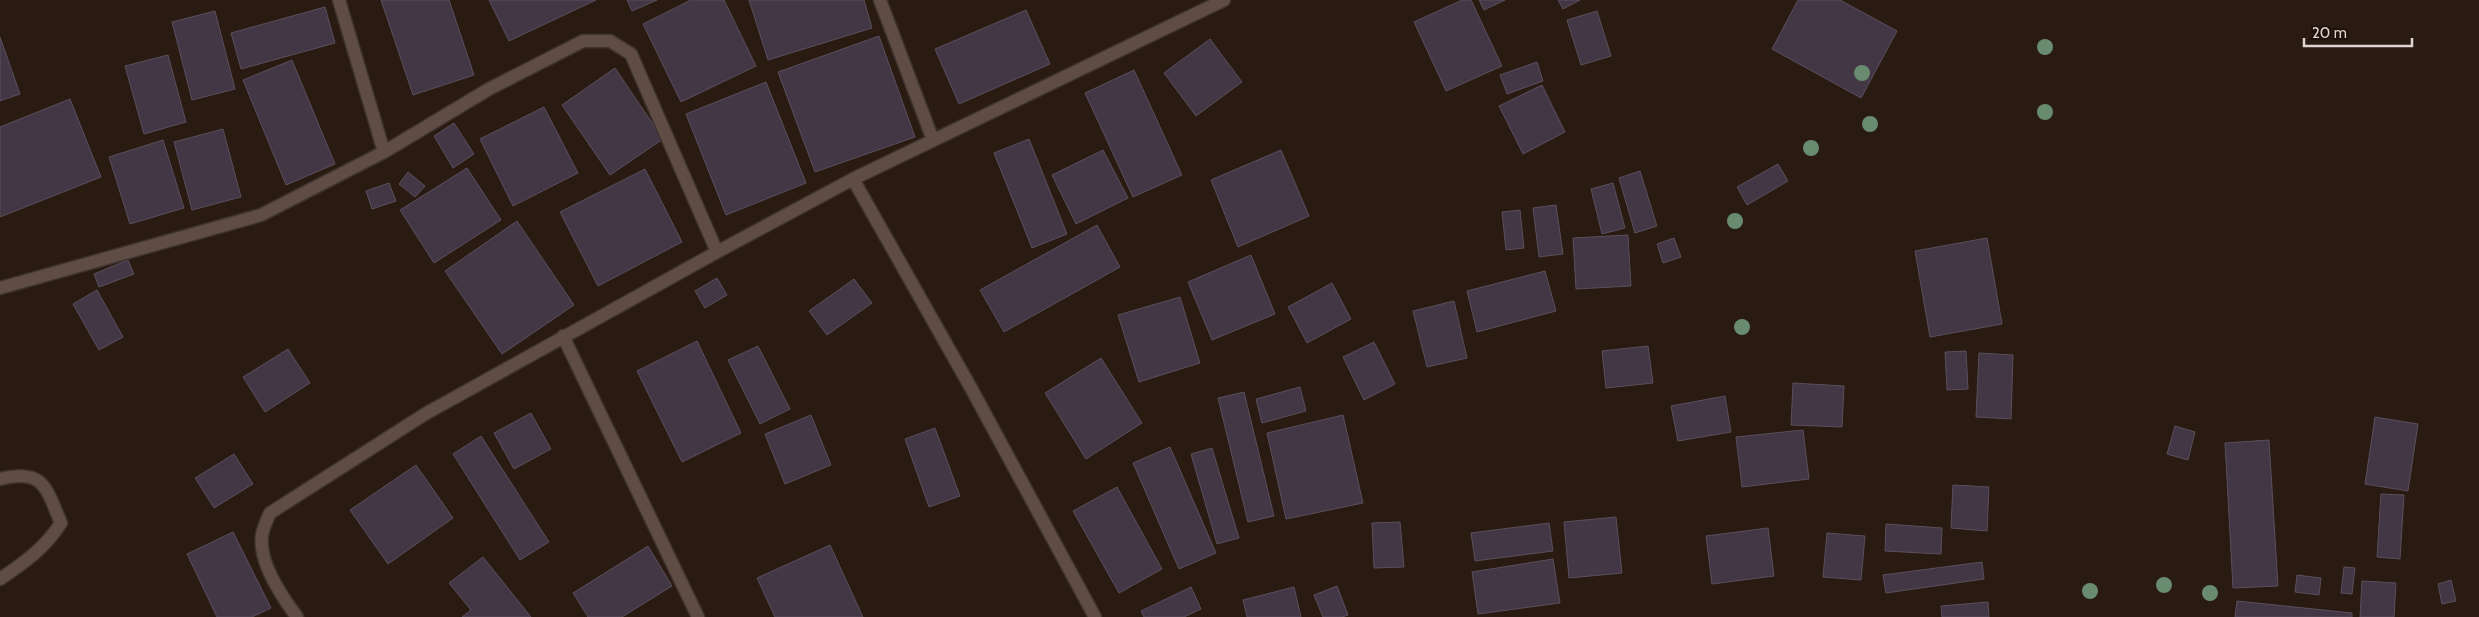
<svg xmlns="http://www.w3.org/2000/svg" width="2479" height="617" font-family="Cabin,sans-serif">
<style>
.building{fill:#433745;stroke:#5b4f5d}
.lines{fill:none;stroke-linecap:round;stroke-linejoin:round}
.service-casing{stroke:#3f332f;stroke-width:15}
.minor-casing{stroke:#3f332f;stroke-width:15}
.service{stroke:#5f4d45;stroke-width:12}
.minor{stroke:#5f4d45;stroke-width:12}
.tree{fill:#698b70}
</style>
<rect width="100%" height="100%" fill="#291a12"/>
<path class="building" d="M381,0H449L474,75L413,95Z
M489,0H596L509,41Z
M627,0H657L632,11Z
M691,0H724L756,66L681,102L643,24Z
M749,0H864L872,28L768,60Z
M1462,0H1471L1502,66L1446,91L1414,22Z
M1479,0H1505L1484,10Z
M1558,0H1580L1563,9Z
M1798,0H1840L1897,31L1861,98L1772,49Z
M325,7L335,43L241,69L231,33Z
M1026,10L1050,64L959,104L935,49Z
M215,11L235,89L192,100L172,22Z
M1597,11L1611,56L1581,65L1567,20Z
M879,36L915,137L815,172L778,72Z
M0,37L20,94L0,101Z
M1210,39L1242,82L1196,116L1164,73Z
M168,55L186,122L144,134L125,66Z
M292,60L335,164L286,185L243,80Z
M1537,62L1543,81L1507,94L1500,75Z
M615,68L663,139L610,175L562,105Z
M1134,70L1182,175L1133,197L1085,93Z
M766,82L806,183L726,215L686,114Z
M1542,85L1565,132L1523,154L1499,106Z
M70,99L101,177L0,217V127Z
M544,107L578,173L513,206L480,139Z
M454,123L474,154L453,168L434,136Z
M223,129L241,197L192,210L174,142Z
M1029,139L1067,234L1032,248L994,153Z
M163,140L184,208L130,224L109,157Z
M1103,150L1128,198L1076,224L1052,175Z
M1281,150L1309,216L1238,247L1211,180Z
M1778,164L1788,181L1747,205L1737,187Z
M467,168L501,220L434,263L400,210Z
M645,169L682,242L598,286L560,212Z
M1640,171L1657,226L1635,233L1619,178Z
M408,172L425,186L415,197L399,184Z
M389,183L396,201L372,209L366,191Z
M1613,183L1625,228L1602,234L1591,189Z
M1556,205L1563,254L1539,257L1533,208Z
M1520,210L1524,248L1506,250L1502,212Z
M517,221L574,305L502,354L445,271Z
M1097,225L1120,267L1004,332L980,290Z
M1628,235L1631,286L1576,289L1573,238Z
M1674,238L1681,257L1663,263L1657,244Z
M1987,238L2002,324L1930,337L1915,251Z
M1251,255L1275,314L1212,340L1188,282Z
M128,260L134,274L99,287L94,274Z
M1545,271L1556,311L1477,332L1467,291Z
M717,278L727,295L705,308L695,291Z
M854,279L872,303L827,335L809,311Z
M1332,283L1351,319L1307,343L1288,307Z
M97,290L123,337L99,350L73,304Z
M1180,297L1200,363L1139,382L1118,315Z
M1454,301L1467,358L1427,367L1413,311Z
M697,341L741,433L682,462L637,371Z
M1374,342L1395,384L1364,400L1343,357Z
M758,346L790,409L760,424L728,360Z
M1648,346L1653,383L1606,388L1602,351Z
M288,349L310,383L265,412L243,377Z
M1966,351L1968,389L1947,390L1945,352Z
M1979,353L2013,355L2011,419L1976,417Z
M1101,358L1142,423L1086,459L1045,393Z
M1793,383L1844,386L1842,427L1791,425Z
M1300,387L1306,411L1262,423L1256,399Z
M1244,392L1274,516L1248,522L1218,398Z
M1725,396L1731,432L1678,441L1671,406Z
M531,413L551,449L514,469L494,433Z
M811,415L831,465L785,484L765,434Z
M1343,415L1363,503L1286,519L1267,433Z
M2375,417L2418,424L2408,491L2365,484Z
M2175,426L2195,432L2188,460L2167,454Z
M935,428L960,496L929,507L905,439Z
M1803,430L1809,479L1742,487L1736,437Z
M481,436L549,542L520,560L453,454Z
M2269,440L2278,586L2233,588L2225,443Z
M1170,447L1216,553L1179,569L1133,463Z
M1212,448L1239,538L1217,544L1191,454Z
M234,454L253,484L214,508L195,478Z
M416,465L453,518L388,564L350,510Z
M1953,485L1989,487L1987,531L1951,528Z
M1117,487L1162,569L1119,593L1073,511Z
M2381,494L2404,495L2400,559L2377,557Z
M1616,517L1622,573L1569,578L1564,522Z
M1400,522L1404,567L1374,568L1372,523Z
M1549,523L1553,551L1475,561L1471,533Z
M1886,524L1942,528L1941,554L1885,551Z
M1768,528L1774,576L1712,584L1706,536Z
M233,532L271,608L252,617H217L187,554Z
M1827,533L1865,536L1861,580L1823,577Z
M830,545L863,617H775L757,578Z
M648,546L672,586L622,617H588L573,593Z
M483,557L531,617H462L471,610L449,583Z
M1553,559L1560,603L1478,614L1472,572Z
M1982,562L1984,579L1886,593L1883,575Z
M2344,567L2355,568L2352,594L2341,593Z
M2297,575L2321,578L2319,595L2295,592Z
M2451,580L2456,601L2442,604L2438,584Z
M2362,581L2396,583L2394,617H2360Z
M1337,586L1348,615L1342,617H1323L1314,595Z
M1191,587L1201,609L1184,617H1144L1141,611Z
M1294,587L1301,617H1247L1243,600Z
M2237,601L2352,613V617H2235Z
M1988,602L1989,617H1942L1941,606Z"/>
<g class="lines">
<defs>
<path id="service" d="M0,479C44,468 46,488 61,523C45,548 24,563 0,579"/>
<path id="minor" d="M339,0L384,152
M880,0L933,140
M853,179L971,388L1095,617
M0,288L261,215L384,152L489,89L583,41H610L631,54L717,252
M563,336L698,617
M297,617C282,597 258,562 262,535C263,528 267,520 270,513L425,414L717,252L853,179L1224,0"/>
</defs>
<use href="#service" class="service-casing"/>
<use href="#minor" class="minor-casing"/>
<use href="#service" class="service"/>
<use href="#minor" class="minor"/>
</g>
<g class="tree">
<circle cx="2045" cy="47" r="8"/>
<circle cx="1862" cy="73" r="8"/>
<circle cx="2045" cy="112" r="8"/>
<circle cx="1870" cy="124" r="8"/>
<circle cx="1811" cy="148" r="8"/>
<circle cx="1735" cy="221" r="8"/>
<circle cx="1742" cy="327" r="8"/>
<circle cx="2164" cy="585" r="8"/>
<circle cx="2090" cy="591" r="8"/>
<circle cx="2210" cy="593" r="8"/>
</g>
<path d="M2304 38v8h108v-8" fill="none" stroke="#e0d5d0" stroke-width="2.5"/>
<text x="2312" y="38" font-size="15" fill="#e0d5d0" stroke="#1f110a" stroke-width="4" paint-order="stroke">20 m</text>
</svg>
